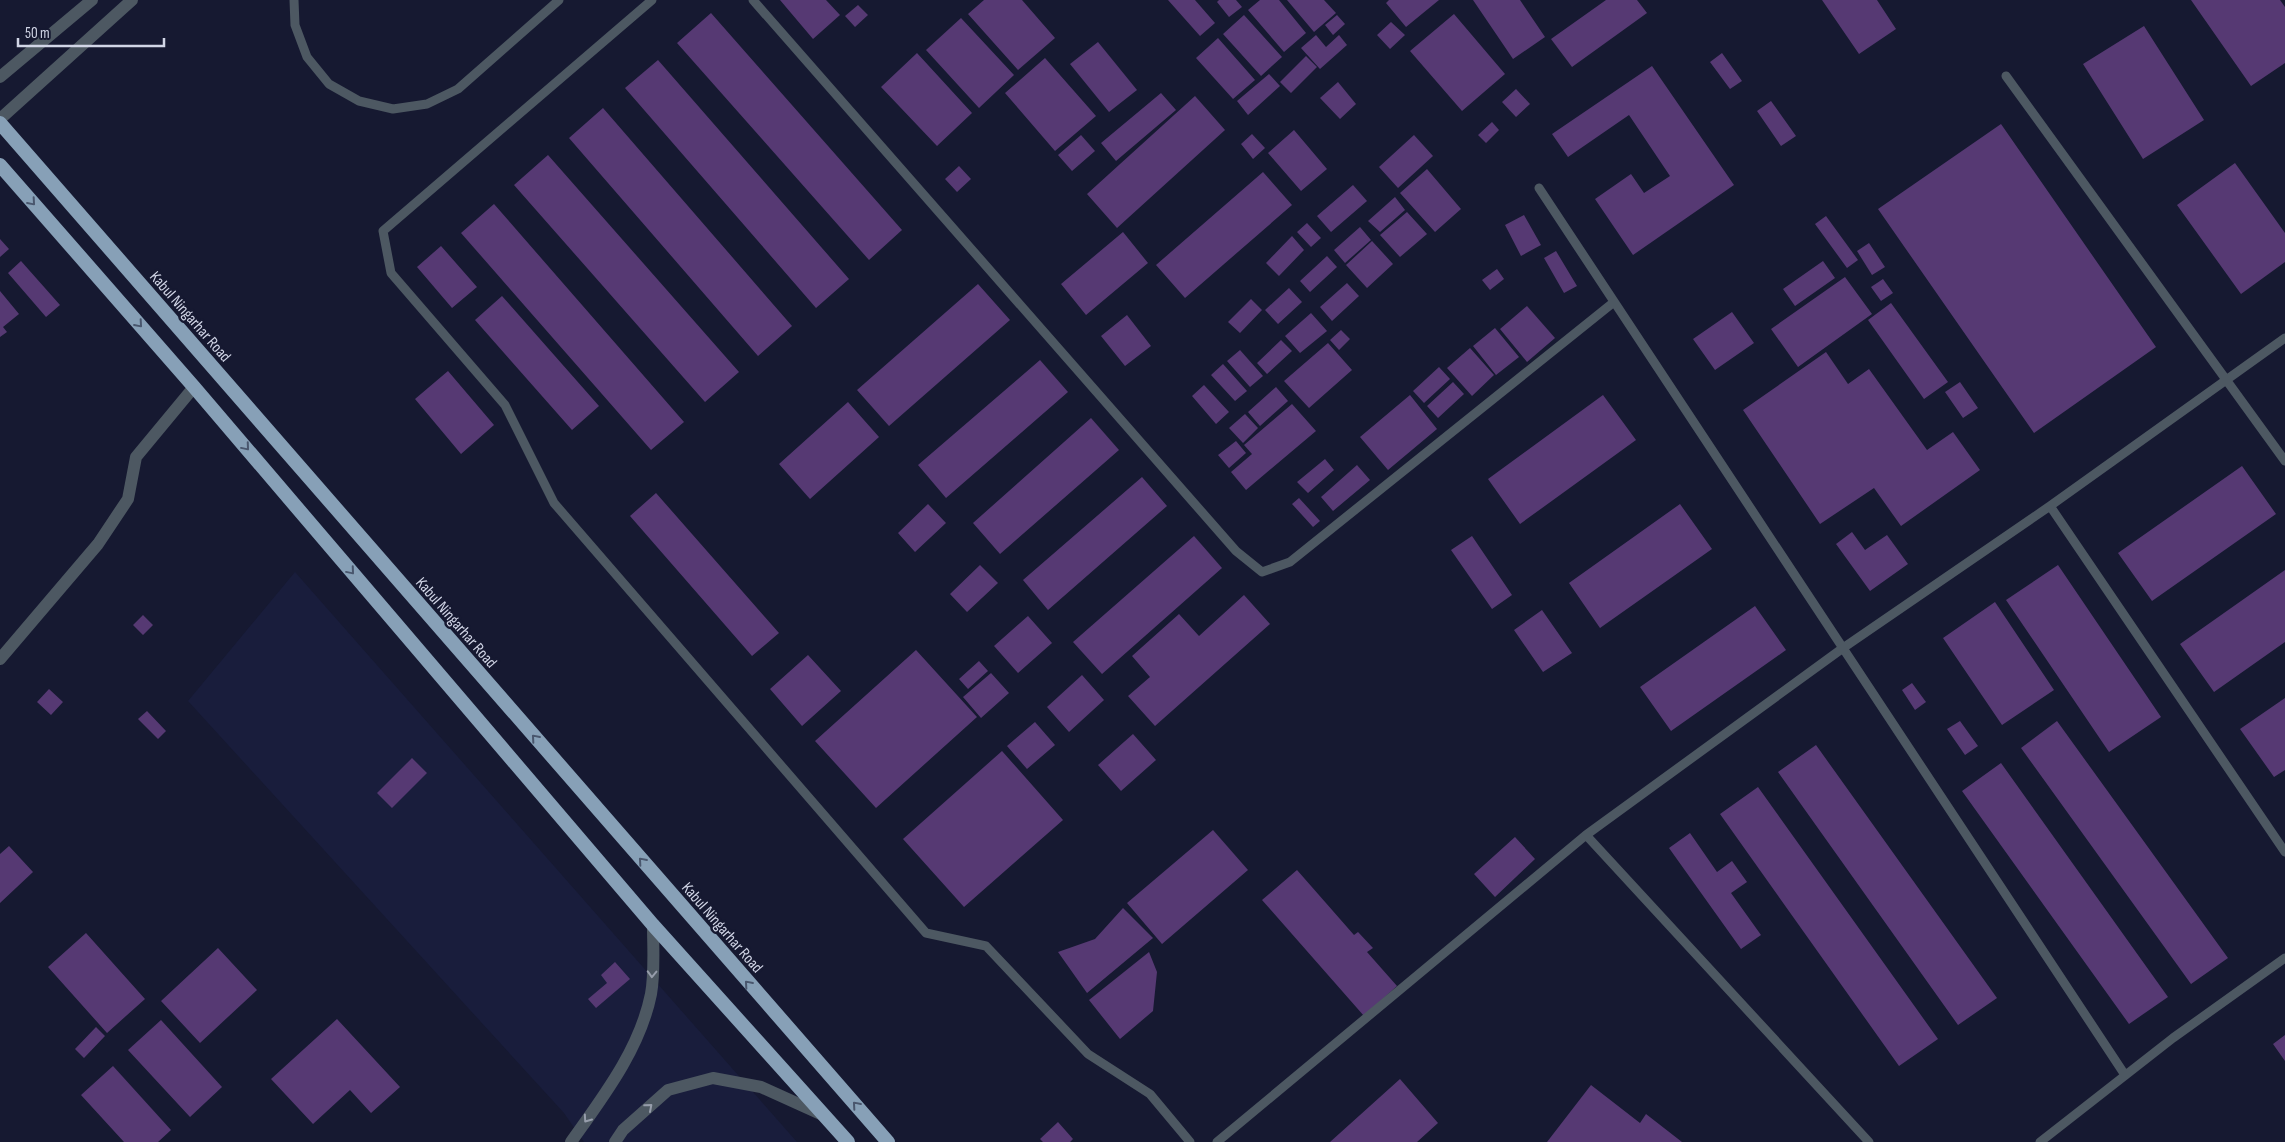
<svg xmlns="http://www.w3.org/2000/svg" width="2285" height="1142" font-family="'Sofia Sans Condensed',sans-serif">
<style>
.built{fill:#191d3c}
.building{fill:#563973}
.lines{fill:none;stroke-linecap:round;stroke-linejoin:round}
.service{stroke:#4d5862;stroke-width:9}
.minor{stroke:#4d5862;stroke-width:12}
.tertiary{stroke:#4d5862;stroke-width:12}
.trunk{stroke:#87a0b7;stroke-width:14}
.oneway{stroke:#49566d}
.oneway2{stroke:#969dab}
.labels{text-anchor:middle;stroke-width:5;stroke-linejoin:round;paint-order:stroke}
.street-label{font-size:16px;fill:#d1d5e6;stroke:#161931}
</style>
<rect width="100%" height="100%" fill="#161931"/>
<path class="built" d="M295,572L797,1142H584L564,1113L188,701Z"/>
<path class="building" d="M780,0H826L840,15L813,39Z
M984,0H1022L1055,38L1018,70L968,14Z
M1168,0H1195L1215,23L1200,36Z
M1219,0H1236L1242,7L1229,17L1217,2Z
M1260,0H1279L1306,33L1284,52L1248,10Z
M1287,0H1324L1336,13L1314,32Z
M1389,0H1439L1406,27L1386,3Z
M1473,0H1520L1545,37L1513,59Z
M1606,0H1637L1647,13L1572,67L1551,39Z
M1822,0H1877L1896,29L1859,54Z
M2191,0H2280L2285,7V63L2251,86Z
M858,5L868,15L855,27L845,16Z
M711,13L902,230L869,260L677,43Z
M1454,14L1505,74L1462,111L1410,51Z
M1244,15L1282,57L1261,76L1223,34Z
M1337,15L1345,24L1333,35L1325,25Z
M961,18L1014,75L979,108L926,50Z
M1391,22L1405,35L1390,49L1377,35Z
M2144,26L2204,120L2143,159L2083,64Z
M1316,35L1326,47L1339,35L1347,45L1320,69L1301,48Z
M1218,38L1255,80L1233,99L1196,58Z
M1098,42L1137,90L1109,112L1070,64Z
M917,53L972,113L937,146L881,87Z
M1722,53L1742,81L1730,89L1710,62Z
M1306,56L1317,67L1291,93L1280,82Z
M1045,58L1096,116L1055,151L1005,93Z
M658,60L849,279L816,308L625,88Z
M1652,66L1734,185L1633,255L1595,199L1631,174L1644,193L1670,176L1629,115L1568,157L1552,134Z
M1269,74L1280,86L1248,115L1237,101Z
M1338,82L1356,104L1340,119L1320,98Z
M1516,89L1530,104L1516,117L1502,102Z
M1161,93L1176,110L1116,161L1101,143Z
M1195,96L1225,130L1117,228L1087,194Z
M1771,101L1796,136L1781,146L1757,111Z
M603,108L792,326L758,356L569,138Z
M1492,122L1499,130L1486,143L1478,135Z
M2001,124L2156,347L2034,433L1878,209Z
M1294,130L1327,169L1301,191L1268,153Z
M1252,134L1265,148L1253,159L1241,144Z
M1081,135L1095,151L1072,171L1058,155Z
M1414,135L1433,156L1398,188L1379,167Z
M548,155L739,372L705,402L514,185Z
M2235,163L2285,233V262L2241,294L2177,205Z
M959,166L971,179L957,192L945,179Z
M1427,169L1461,209L1435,232L1400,193Z
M1263,172L1292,205L1185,298L1156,265Z
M1353,185L1367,201L1331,232L1317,216Z
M1395,197L1405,210L1380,232L1368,221Z
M494,204L684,422L651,450L461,233Z
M1407,212L1427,234L1400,257L1380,235Z
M1524,215L1541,245L1521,256L1505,225Z
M1826,216L1858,260L1847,268L1815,224Z
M1307,223L1321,238L1311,247L1297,232Z
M1360,227L1371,240L1345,263L1334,250Z
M1123,232L1148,263L1086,315L1061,284Z
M1292,236L1304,250L1279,276L1266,263Z
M0,239L9,249L0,257Z
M1372,241L1393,264L1367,288L1346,265Z
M1869,243L1885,267L1872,275L1857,251Z
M441,246L477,287L452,308L417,267Z
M1556,251L1577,286L1564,293L1544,258Z
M1327,256L1337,267L1310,292L1300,281Z
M21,261L60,305L46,317L8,273Z
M1823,261L1835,278L1795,306L1783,289Z
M1497,269L1504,279L1490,290L1482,280Z
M1845,277L1872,314L1798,367L1771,329Z
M1883,279L1893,293L1881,301L1871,287Z
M1347,283L1359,296L1332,321L1320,307Z
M978,284L1010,320L889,426L857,390Z
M1289,288L1302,302L1278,324L1265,310Z
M0,291L19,314L3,327L7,332L0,337Z
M502,296L599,406L572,430L475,320Z
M1251,299L1262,310L1240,333L1228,322Z
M1891,303L1948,382L1924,399L1868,320Z
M1527,306L1555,338L1527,362L1500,329Z
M1732,312L1754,343L1715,370L1693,339Z
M1311,313L1327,331L1300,353L1285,336Z
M1127,315L1151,346L1125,366L1101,336Z
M1495,328L1519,357L1496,375L1473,346Z
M1341,330L1350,339L1339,350L1330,340Z
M1281,340L1292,351L1267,374L1257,363Z
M1328,343L1352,370L1309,408L1284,381Z
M1470,348L1494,375L1472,396L1447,368Z
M1240,350L1263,376L1250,387L1227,361Z
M1826,352L1848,384L1869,369L1927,450L1953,432L1980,470L1901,526L1874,488L1820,524L1743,410Z
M1040,360L1068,392L946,498L918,465Z
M1223,364L1247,391L1235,401L1211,375Z
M1439,367L1450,379L1424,403L1413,391Z
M448,371L494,425L461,454L415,399Z
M1453,382L1464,394L1438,418L1427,406Z
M1960,382L1978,408L1963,418L1945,392Z
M1204,385L1229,412L1216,424L1192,396Z
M1276,387L1288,401L1260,426L1248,412Z
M1410,395L1437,429L1388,470L1360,437Z
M1603,395L1636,440L1520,524L1488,479Z
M848,402L879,437L810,499L779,464Z
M1292,404L1316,431L1246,490L1231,472L1252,454L1244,445Z
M1245,414L1258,428L1243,443L1229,428Z
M1091,418L1119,450L1000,554L973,523Z
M1236,441L1246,453L1229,468L1218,455Z
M1325,459L1334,470L1308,493L1297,482Z
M1357,465L1370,480L1333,511L1321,497Z
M2242,466L2276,514L2152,601L2118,553Z
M1142,477L1167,506L1048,610L1023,580Z
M656,493L779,633L752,656L630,516Z
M1299,498L1320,521L1313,527L1292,504Z
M928,504L946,523L915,552L898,533Z
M1680,504L1712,549L1600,628L1569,583Z
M1852,532L1865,550L1887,535L1908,564L1870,591L1836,544Z
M1194,536L1222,568L1102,674L1073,642Z
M1472,536L1512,595L1492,609L1451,550Z
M980,565L998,583L967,612L950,594Z
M2058,565L2161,717L2109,752L2006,600Z
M2285,570V642L2214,692L2180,644Z
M1244,595L1270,624L1155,726L1128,696L1150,677L1132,656L1179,614L1199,636Z
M1995,602L2054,690L2002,725L1943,638Z
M1755,606L1786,650L1671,731L1640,687Z
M1542,610L1572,653L1543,672L1514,630Z
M143,615L153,625L143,635L133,625Z
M1028,616L1052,643L1018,673L994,646Z
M916,650L977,717L876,808L815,741Z
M808,655L841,691L802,726L770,689Z
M979,661L988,671L968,689L959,679Z
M991,673L1009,693L981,718L963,697Z
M1082,675L1104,700L1069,732L1047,707Z
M1912,683L1926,702L1915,710L1902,690Z
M49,689L63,702L51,715L37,702Z
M2285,698V770L2274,777L2240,729Z
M147,711L166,731L158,739L138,719Z
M1960,721L1978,746L1965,755L1947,729Z
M2057,721L2228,958L2191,984L2021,748Z
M1035,722L1055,745L1027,769L1007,746Z
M1133,734L1156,760L1121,791L1098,765Z
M1816,745L1997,998L1958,1025L1778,772Z
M1002,751L1063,820L964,907L903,839Z
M412,758L427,773L392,808L377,793Z
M2001,763L2168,997L2129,1024L1962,791Z
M1758,787L1938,1039L1899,1066L1720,814Z
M1213,830L1248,870L1162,944L1127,903Z
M1690,833L1717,872L1732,861L1747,882L1731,893L1761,935L1741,949L1669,848Z
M1515,837L1535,859L1495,897L1474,874Z
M9,846L33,872L0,903V854Z
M1297,870L1354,935L1358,932L1373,948L1367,952L1397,986L1364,1016L1262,900Z
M1123,908L1153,938L1087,993L1058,952L1095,939Z
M86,933L145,999L107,1033L48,967Z
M218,948L257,990L200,1043L161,1001Z
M1149,952L1157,972L1153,1011L1120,1039L1089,1000Z
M615,962L630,979L596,1008L588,999L607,983L601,975Z
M337,1019L400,1087L371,1113L350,1090L313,1124L271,1079Z
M161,1020L222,1087L190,1117L128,1050Z
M96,1027L105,1036L84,1058L75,1049Z
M2285,1035V1061L2273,1044Z
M113,1066L171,1130L158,1142H124L81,1095Z
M1400,1079L1438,1123L1417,1142H1330Z
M1591,1085L1640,1123L1646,1114L1682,1142H1547Z
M1058,1122L1073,1139L1070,1142H1043L1040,1139Z"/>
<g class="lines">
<path class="service" d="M294,0L295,25L307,57L329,84L359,101L393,109L427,104L458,89L559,0
M652,0L383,231L391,273L505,405L554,503L926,933L986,946L1088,1054L1150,1094L1190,1142
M753,0L1236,551L1262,572L1290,562L1614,302
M2006,76L2285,461
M1539,188L2125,1075
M2050,506L2285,852
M1586,835L1869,1142
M1217,1142L1586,835L1843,648L2050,506L2285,338
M2040,1142L2173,1038L2285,958"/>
<path class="minor" d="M0,77L92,0
M0,119L132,0
M0,659L98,544L128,499L136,457L194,387"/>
<path class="tertiary" d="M571,1142C603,1097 640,1049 651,994C655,972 653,947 653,925
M615,1142L623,1130L668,1090L713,1078L761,1087L823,1115"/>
<path class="trunk" d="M0,123L888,1142
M0,165L194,387L653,925L848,1142"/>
</g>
<defs><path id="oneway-chevron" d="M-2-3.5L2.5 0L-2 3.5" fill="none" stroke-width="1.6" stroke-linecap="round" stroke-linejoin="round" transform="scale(1.25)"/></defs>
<g class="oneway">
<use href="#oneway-chevron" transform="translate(32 202) rotate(49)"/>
<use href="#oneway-chevron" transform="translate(139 324) rotate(49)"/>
<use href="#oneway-chevron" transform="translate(246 447) rotate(50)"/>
<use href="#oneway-chevron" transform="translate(351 571) rotate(50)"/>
<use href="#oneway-chevron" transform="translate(535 738) rotate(-131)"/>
<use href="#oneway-chevron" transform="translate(642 861) rotate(-131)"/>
<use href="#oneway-chevron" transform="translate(748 984) rotate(-131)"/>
<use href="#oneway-chevron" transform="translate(856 1105) rotate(-131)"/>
</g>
<g class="oneway2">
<use href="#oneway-chevron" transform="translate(652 974) rotate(92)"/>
<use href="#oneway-chevron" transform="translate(649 1107) rotate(-41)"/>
<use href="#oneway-chevron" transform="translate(587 1119) rotate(125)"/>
</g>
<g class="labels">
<g class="street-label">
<text transform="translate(191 316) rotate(49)" y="6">Kabul Ningarhar Road</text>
<text transform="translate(457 622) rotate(49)" y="6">Kabul Ningarhar Road</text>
<text transform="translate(723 927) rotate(49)" y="6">Kabul Ningarhar Road</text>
</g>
</g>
<path d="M18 38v8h146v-8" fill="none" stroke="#d1d5e6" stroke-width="2.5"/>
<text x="25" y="38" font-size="15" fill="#d1d5e6" stroke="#161931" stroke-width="4" paint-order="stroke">50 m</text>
</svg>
